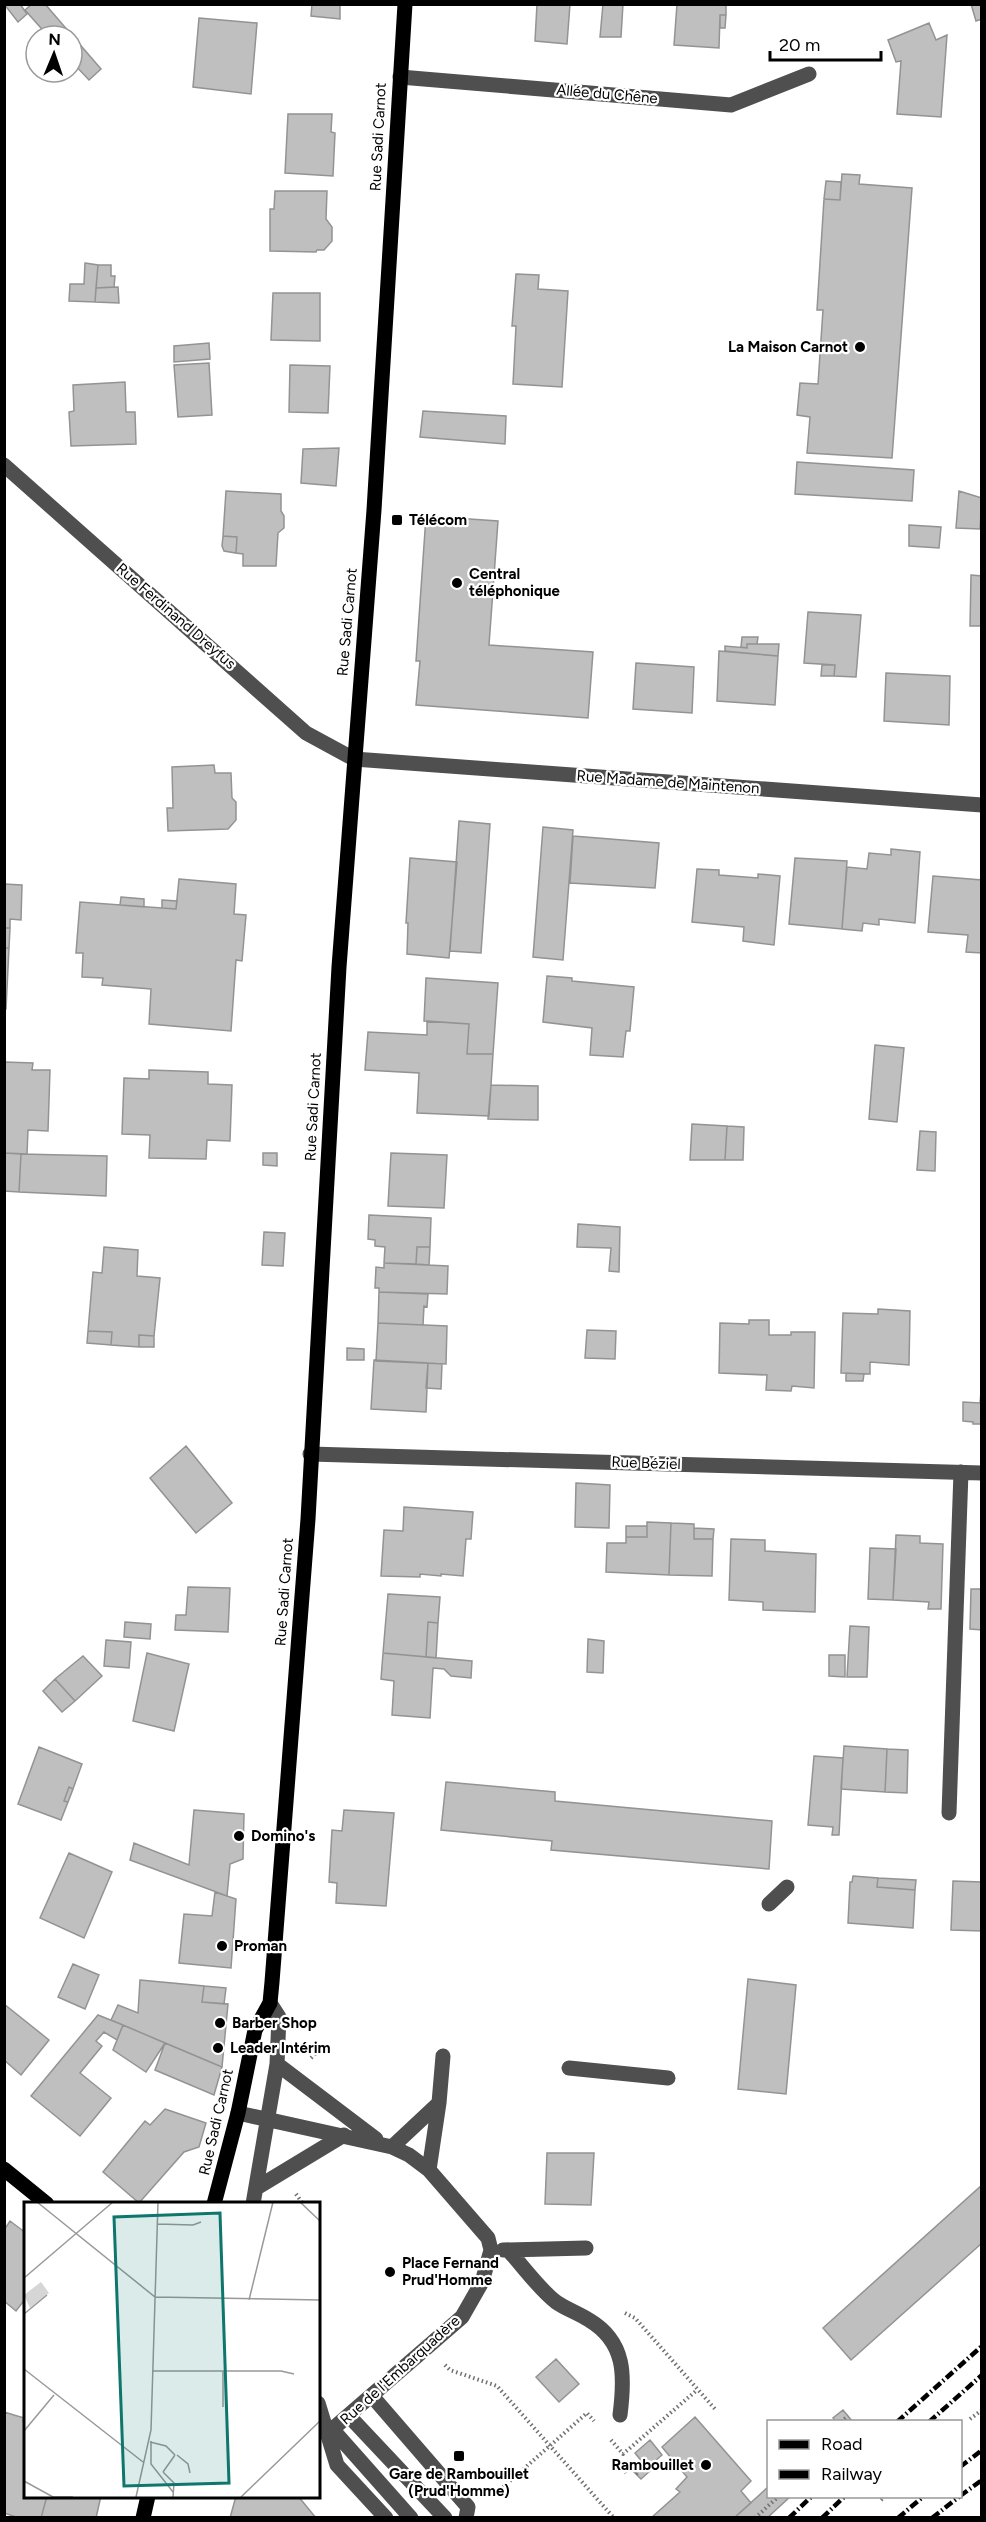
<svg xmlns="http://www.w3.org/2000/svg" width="986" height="2522" font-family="Figtree,sans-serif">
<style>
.building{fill:#bfbfbf;stroke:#939393;stroke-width:1.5}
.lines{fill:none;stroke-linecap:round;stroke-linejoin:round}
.path{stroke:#717171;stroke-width:4;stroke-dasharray:1.5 3;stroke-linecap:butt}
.minor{stroke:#4f4f4f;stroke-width:15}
.major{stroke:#000;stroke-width:15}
.rail{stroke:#000;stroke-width:4.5;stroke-dasharray:9 3 1.5 3;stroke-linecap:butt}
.poi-dot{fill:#000;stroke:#fff;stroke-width:2}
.labels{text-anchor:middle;stroke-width:4.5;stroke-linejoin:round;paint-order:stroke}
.street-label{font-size:15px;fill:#000;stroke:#fff}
.poi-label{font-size:15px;font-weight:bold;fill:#000;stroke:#fff;text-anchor:start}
.inset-road{fill:none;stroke:#999;stroke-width:1.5}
.view{fill:#0f766e;fill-opacity:0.15;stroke:#0f766e;stroke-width:3}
.inset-edge{fill:none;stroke:#000;stroke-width:3}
</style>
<rect width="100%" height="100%" fill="#fff"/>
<path class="building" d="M4,4H20L27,14L18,22Z
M32,4H45L101,69L89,80L72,62V36H48L25,10Z
M312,4H340V19L311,16Z
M537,4H570L567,44L535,41Z
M603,4H623L621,37H600Z
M677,4H726V15H720L719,48L674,45Z
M971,4H982V19L976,21Z
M720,15H726L725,28H720Z
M199,18L257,23L251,94L193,87Z
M929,23L936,40L947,35L941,117L897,114L901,61L896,62L888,40Z
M288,114H332L331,132L335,133L333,176L285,173Z
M842,174L860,175L859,184L912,188L892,458L807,453L810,417L797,415L800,383L818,384L823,310H817L824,199L840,200Z
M826,181L841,182L840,200L824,199Z
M275,191H327L326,219L332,227V241L324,250H317L316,252L270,251V209H274Z
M85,263L98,265L95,302L69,301L70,284H84Z
M98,265H111V276H115L114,287L96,288Z
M516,274L539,275L538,289L568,291L562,387L513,384L516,326H512Z
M118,287L119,303L95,302L96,288Z
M273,293H320V341L271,340Z
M209,343L210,359L174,362V346Z
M209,363L212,415L178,417L174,365Z
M290,365L330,366L328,413L289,412Z
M125,382L126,412H135L136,444L71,446L69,412L74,411L73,385Z
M423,411L506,416L505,444L420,437Z
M339,448L336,486L301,483L303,449Z
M797,462L914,470L912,501L795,494Z
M226,491L281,494V511L284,516V528L278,533L276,566H243V554L236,553L237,537L223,536Z
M959,491L982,498L980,529L956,528Z
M426,516L498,521L489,645L593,652L588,718L416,705L420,661H416Z
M909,525L941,527L939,548L909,546Z
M223,536L237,537L236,553L224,551L222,546Z
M971,575L982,576V626H970Z
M808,612L861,615L856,677L834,676L835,665L804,663Z
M742,637H758L757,644H747V648L741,647Z
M747,644H779L778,656L725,651V646L747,648Z
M719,651L778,656L775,705L717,701Z
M636,663L694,667L692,713L633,709Z
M822,665H835L834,676H821Z
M886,673L950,676L949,725L884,721Z
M214,765L215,773H231L232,798L236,802V820L228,829L168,831L167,808H173L172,767Z
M459,821L490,824L481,953L450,951Z
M543,827L573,830L563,960L533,957Z
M573,836L659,843L655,888L570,883Z
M891,849L920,852L915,923L879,919V925L863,923L862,931L842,929L847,867L867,869L869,853L891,855Z
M410,858L457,862L449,958L407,954L408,923H406Z
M795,858L847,861L842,929L789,924Z
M697,869L719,870V875L758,878V874L780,876L774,945L743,941L744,927L692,922Z
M933,876L982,880V953L966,952L968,935L928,932Z
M179,879L236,884L234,914L246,915L242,961L236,960L231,1031L149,1024L151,989L102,985L103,978L82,977L83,953H76L80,902L176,909Z
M4,884L22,885L21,920L10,919V928H4Z
M121,897L144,899V907L120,905Z
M162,900L177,901L176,909L162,908Z
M4,928H10L9,948H4Z
M4,948H9L6,1009H4Z
M547,976L572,978V981L634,987L630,1031H626L623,1057L590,1055L592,1028L543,1022Z
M426,978L498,983L493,1054H467L469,1024L424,1021Z
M427,1021L469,1024L467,1054H493L489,1116L417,1113L419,1073L365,1070L368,1032L427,1035Z
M875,1045L904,1048L897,1122L869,1119Z
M4,1062L33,1063L32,1070H50L48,1131L28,1130L27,1154L4,1153Z
M149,1070L208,1072V1084L232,1085L230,1141L207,1140L206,1159L149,1158L150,1135L122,1134L124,1078L149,1079Z
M491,1085L538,1086V1120L488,1119Z
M692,1124L727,1126L725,1160H690Z
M727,1126L744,1127L743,1160H725Z
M920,1131L936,1132L935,1171L917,1170Z
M4,1153L21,1154L19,1192L4,1191Z
M263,1153H277V1166L263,1165Z
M391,1153L447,1155L444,1208L388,1206Z
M21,1154L107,1156L106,1196L19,1192Z
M369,1215L431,1218L430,1247H417L416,1264L384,1263L385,1247L375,1246V1240L368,1239Z
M578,1224L620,1227L619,1272L609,1271L611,1248L577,1247Z
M264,1232L285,1233L283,1266L262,1265Z
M104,1247L138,1250L137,1276L160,1278L154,1336L139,1335V1347L111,1345L112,1332L88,1331L93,1272L102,1273Z
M417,1247H430L429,1265L416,1264Z
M384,1263L448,1266L447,1294L379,1292V1288H375L376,1267L384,1268Z
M379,1292L428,1294L427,1307L424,1306L423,1325L378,1323Z
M878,1309L910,1311L909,1365L870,1362V1374L841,1373L843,1313L878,1314Z
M749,1320H769V1335H791V1332H815L814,1388L792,1386L791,1391L766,1390L767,1375L719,1373L720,1323L749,1324Z
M378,1323L447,1326L446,1364L376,1361Z
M587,1330L616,1331L615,1359L585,1358Z
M88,1331L112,1332L111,1345L87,1343Z
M139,1335L154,1336V1347H139Z
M347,1348L364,1349V1360H347Z
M374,1360L428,1363L426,1412L371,1409Z
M428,1363L442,1364L441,1389L426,1388Z
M846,1373L864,1374L863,1381H846Z
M982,1381V1424H973V1422L963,1421V1402L980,1403Z
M186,1446L232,1503L196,1533L150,1478Z
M576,1483L610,1485L609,1528L575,1527Z
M404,1507L473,1512L471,1539H466L463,1576L441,1574V1576L420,1574V1577L381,1576L384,1530L403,1531Z
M647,1522L671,1523L669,1575L606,1572L607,1543H626V1537H647Z
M671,1523L694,1524V1539H713L712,1576L669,1575Z
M626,1526H647V1537H626Z
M694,1528L714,1529L713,1539H694Z
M896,1535L920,1536V1543L943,1544L941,1609H928L929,1602L893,1600Z
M731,1539L765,1540V1551L816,1554L815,1612L763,1610V1602L729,1600Z
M870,1548L896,1549L893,1600L868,1599Z
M188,1587L230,1588L228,1632L175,1630L176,1615H186Z
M971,1589H982V1630L970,1629Z
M388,1594L440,1597L438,1623L428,1622L426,1657L383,1653Z
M125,1622L151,1624L150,1639L124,1637Z
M428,1622L438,1623L436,1658L426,1657Z
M850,1626L869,1627L867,1677H847Z
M588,1639L604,1641L603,1673L587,1672Z
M106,1640L131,1642L129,1668L104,1666Z
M147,1653L189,1664L174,1731L133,1721Z
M383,1653L472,1661L471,1678L451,1676L444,1669L433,1668L430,1718L392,1715L394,1681L381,1679Z
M829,1655H845V1677L829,1676Z
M83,1656L102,1676L75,1701L55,1679Z
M55,1679L75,1701L62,1712L43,1691Z
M844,1746L887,1749L885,1792L841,1789Z
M39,1747L82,1764L73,1789L69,1787L64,1801L68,1802L61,1820L18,1804Z
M887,1749L908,1750L907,1793L885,1792Z
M814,1756L843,1758L839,1835H832L833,1827L808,1825Z
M446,1782L555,1792V1801L772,1821L769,1869L551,1850L552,1841L441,1830Z
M69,1787L73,1789L68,1802L64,1801Z
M194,1810L244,1814L243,1859L230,1864L227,1896L130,1860L134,1843L189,1865Z
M344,1810L394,1813L386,1906L336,1903L337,1883L329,1882L332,1830L342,1831Z
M69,1853L112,1872L84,1938L40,1918Z
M853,1876L878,1878L877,1887L915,1890L913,1928L848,1923L850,1882H852Z
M878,1878L916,1880L915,1890L877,1887Z
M953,1881L982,1882V1931L951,1930Z
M215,1892L236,1899L231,1968L179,1963L184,1914L212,1916Z
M73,1964L99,1975L85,2009L58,1997Z
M748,1979L796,1985L786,2094L738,2089Z
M140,1980L204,1986L202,2002L228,2004L222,2067L111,2020L118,2005L138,2013Z
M204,1986L226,1988L224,2004L202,2002Z
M4,2004L49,2040L21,2075L4,2060Z
M98,2015L123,2025L117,2040L104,2032L96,2041L102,2046L80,2073L111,2098L80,2136L31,2096Z
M123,2025L165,2043L146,2072L113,2050Z
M165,2043L222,2067L214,2095L155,2070Z
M165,2109L206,2123L199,2147L184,2152L139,2203L103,2172L145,2121L150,2125Z
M547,2153H594L591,2205L545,2204Z
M982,2185V2243L851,2360L823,2328Z
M10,2221L26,2233V2298L16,2311L4,2301V2230Z
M556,2359L579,2384L559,2402L536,2377Z
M843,2410L853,2422H836L833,2418Z
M4,2412L24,2418L23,2421L26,2422V2496H47L41,2518H19L4,2513Z
M695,2417L751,2481L741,2491L751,2503L734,2518H651L680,2492L676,2489L687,2477L662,2447Z
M650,2440L662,2455L647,2468L635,2453Z
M641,2460L650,2471L641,2479L631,2469Z
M768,2487V2496H791L767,2518H734Z
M47,2496H101L96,2518H41Z
M236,2496H298L316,2518H230Z"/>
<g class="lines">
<path class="path" d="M311,2058L324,2045
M296,2194L303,2204
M625,2313L635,2318L715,2409
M445,2365L450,2370L497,2386L614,2518
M970,2419L982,2410
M841,2422L848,2416
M611,2440L623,2454L697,2390
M623,2469L626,2473
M636,2474L641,2469
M493,2496L587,2413L594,2421
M881,2500L885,2496
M755,2518L779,2496"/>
<path class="minor" d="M400,77L731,105L809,74
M4,465L306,733L354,759L982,805
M310,1454L982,1473
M949,1813L961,1472
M769,1904L787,1887
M277,2064L376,2139
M569,2068L668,2078
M238,2113L392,2147L409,2155L429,2170L488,2238L491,2250L482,2282L462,2317L328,2433
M392,2147L439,2103
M429,2170L439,2103L443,2056
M258,2187L344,2135
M253,2204L277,2064L279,2017L270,2003
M503,2250L586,2248
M508,2250C523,2266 538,2288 556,2302C566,2309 578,2313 589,2320C626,2342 625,2376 620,2415
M372,2396L468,2507L466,2518
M318,2403L337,2465L386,2518
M349,2416L445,2518
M333,2430L411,2518"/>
<path class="major" d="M4,2169L47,2204
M214,2204L238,2113L255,2030L270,2003L272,1982L308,1519L339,967L374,510L405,4
M143,2518L148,2496"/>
<path class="rail" d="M897,2422L982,2346
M929,2422L982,2375
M960,2467L982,2450
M960,2496L982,2480
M789,2518L812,2496
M822,2518L845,2496
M898,2518L924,2496
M932,2518L960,2496"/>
</g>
<g class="poi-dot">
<circle cx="860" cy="347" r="6"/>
<rect x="391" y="514" width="12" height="12" rx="3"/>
<circle cx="457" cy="583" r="6"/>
<circle cx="239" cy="1836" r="6"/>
<circle cx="222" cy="1946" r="6"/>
<circle cx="220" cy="2023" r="6"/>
<circle cx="218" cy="2048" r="6"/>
<circle cx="390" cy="2272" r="6"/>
<rect x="453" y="2450" width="12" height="12" rx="3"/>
<circle cx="706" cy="2465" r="6"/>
</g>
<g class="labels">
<g class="street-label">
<text transform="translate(607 94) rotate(5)" y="5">Allée du Chêne</text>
<text transform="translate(378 137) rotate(-87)" y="5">Rue Sadi Carnot</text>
<text transform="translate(176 616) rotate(41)" y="5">Rue Ferdinand Dreyfus</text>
<text transform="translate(347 622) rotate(-85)" y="5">Rue Sadi Carnot</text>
<text transform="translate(668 782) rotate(4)" y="5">Rue Madame de Maintenon</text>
<text transform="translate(313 1107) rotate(-87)" y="5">Rue Sadi Carnot</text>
<text transform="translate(646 1463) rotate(2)" y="5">Rue Béziel</text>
<text transform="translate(284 1592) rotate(-86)" y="5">Rue Sadi Carnot</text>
<text transform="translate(216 2122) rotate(-77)" y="5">Rue Sadi Carnot</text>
<text transform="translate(400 2370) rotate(-42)" y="5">Rue de l'Embarquadère</text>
</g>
<g class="poi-label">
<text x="848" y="352" text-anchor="end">La Maison Carnot</text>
<text x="409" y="525">Télécom</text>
<text x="469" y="579">Central<tspan x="469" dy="17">téléphonique</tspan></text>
<text x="251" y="1841">Domino's</text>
<text x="234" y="1951">Proman</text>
<text x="232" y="2028">Barber Shop</text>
<text x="230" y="2053">Leader Intérim</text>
<text x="402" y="2268">Place Fernand<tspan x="402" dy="17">Prud'Homme</tspan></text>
<text x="694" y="2470" text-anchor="end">Rambouillet</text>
<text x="459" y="2479" text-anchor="middle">Gare de Rambouillet<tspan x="459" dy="17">(Prud'Homme)</tspan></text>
</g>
</g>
<g transform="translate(24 2202)">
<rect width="296" height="296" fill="#fff"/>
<path d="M17,80L25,91L6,106L0,93Z" fill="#d6d6d6"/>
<path class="inset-road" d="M13,0L131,95L296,98M276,0L296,19M133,22L169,23L177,20M0,76L89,0M225,98L249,0M0,112L23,93M0,167L119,260M129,169H257L270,172M199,205V169M0,229L30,193M127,239V262L149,290M126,240L142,244L151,253M153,253L164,262L166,271M139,270L150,281L149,295M139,270L151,253M0,279L29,295H49M112,295L127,228L134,0M217,295L296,219"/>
<path class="view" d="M196,11L205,281L100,284L90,15Z"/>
<rect width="296" height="296" class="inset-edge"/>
</g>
<rect width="986" height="2522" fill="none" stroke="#000000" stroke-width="12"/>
<rect x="767" y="2420" width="195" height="78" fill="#ffffff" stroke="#999999" stroke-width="1.5"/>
<rect x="779" y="2440" width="30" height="9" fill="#000000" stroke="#999999" stroke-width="1.5"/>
<text x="821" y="2450" font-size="18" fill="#000000">Road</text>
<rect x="779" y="2470" width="30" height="9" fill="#000000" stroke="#999999" stroke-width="1.5"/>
<text x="821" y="2480" font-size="18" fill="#000000">Railway</text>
<g transform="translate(54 54) rotate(2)"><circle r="28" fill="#ffffff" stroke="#999999" stroke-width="1.5"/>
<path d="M0-4.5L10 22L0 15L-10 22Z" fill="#000000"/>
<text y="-9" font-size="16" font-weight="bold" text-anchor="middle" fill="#000000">N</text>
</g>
<path d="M770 51v9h111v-9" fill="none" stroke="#000000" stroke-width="3"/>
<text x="779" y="51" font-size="18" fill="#000000" stroke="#ffffff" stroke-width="4.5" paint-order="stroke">20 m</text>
</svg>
